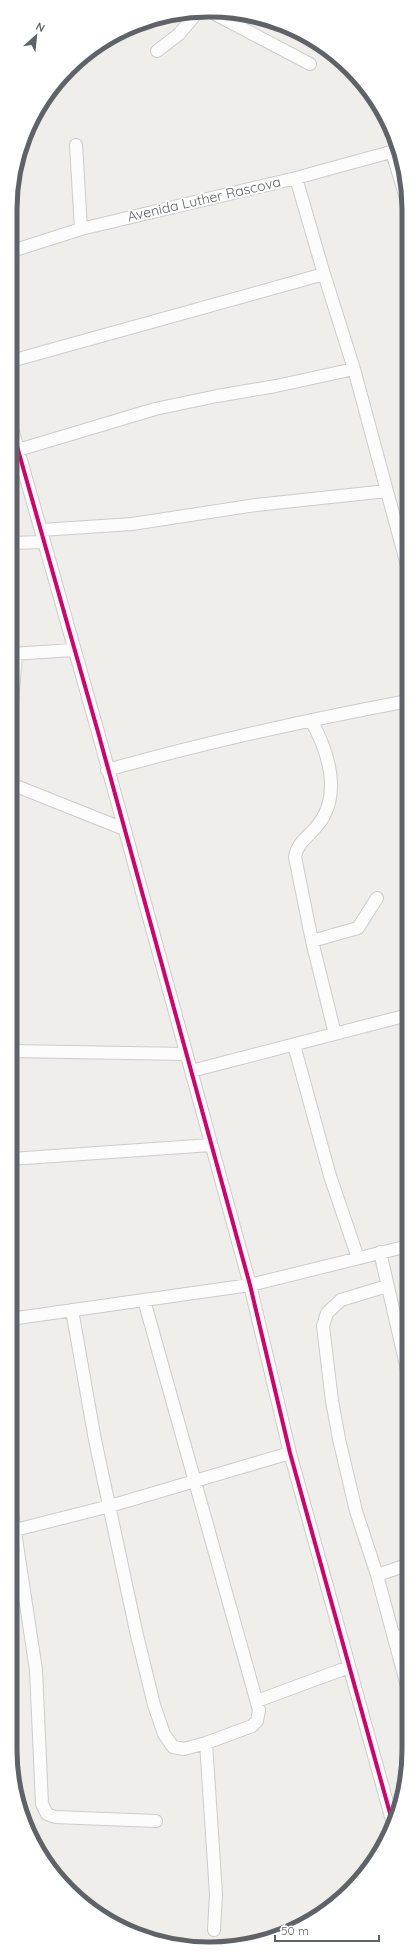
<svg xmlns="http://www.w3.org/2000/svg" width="419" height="1959" font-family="Quicksand,sans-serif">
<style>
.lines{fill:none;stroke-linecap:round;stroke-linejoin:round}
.minor-casing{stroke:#cbcccc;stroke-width:14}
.minor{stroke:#fdfcfc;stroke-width:12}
.cycleway-casing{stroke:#fff;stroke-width:6}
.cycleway{stroke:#d6006c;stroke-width:4}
.labels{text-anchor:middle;stroke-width:4;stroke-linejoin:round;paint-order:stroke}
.street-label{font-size:14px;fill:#5f6368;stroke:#fff}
.rim{fill:none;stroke:#5f6368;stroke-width:5}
</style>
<rect width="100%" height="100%" fill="#efeeea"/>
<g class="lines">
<defs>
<path id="minor" d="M213,13L310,64
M157,51L179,34L196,14
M76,145L81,229
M392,152L409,208
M296,178L324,274L354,369L408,569
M12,251L81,229L296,178L398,150
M11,361L324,274
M11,425L98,732L250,1285L290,1453L393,1824
M18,450L155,409L217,396L276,386L354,369
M41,530L132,524L256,505L387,491
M11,543L44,542
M11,654L74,650
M11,715L16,655
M311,720C328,751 343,795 317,826C309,836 297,843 295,857L312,941L335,1034
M107,770C207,742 307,720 408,701
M11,784L124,829
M312,941L358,928L377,898
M294,1045L330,1176L358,1258
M11,1051L186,1054
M191,1071L408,1015
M11,1159L211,1145
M380,1252L408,1374
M387,1286L341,1300L327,1313L323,1326L332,1401L339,1439L356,1511L377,1575L407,1686
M72,1310L95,1440L136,1631L154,1705L164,1734L173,1747L184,1749L206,1743L252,1726L257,1721L259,1710L144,1300
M10,1319L250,1285L408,1246
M10,1499L36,1670L42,1804L47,1814L55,1817L156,1821
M15,1530L110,1506L290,1453
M377,1575L407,1565
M394,1638L407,1634
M257,1701L349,1667
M206,1743L216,1894L214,1930"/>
</defs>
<use href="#minor" class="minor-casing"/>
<use href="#minor" class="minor"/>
<defs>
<path id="cycleway" d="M11,425L98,732L250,1285L290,1453L393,1824"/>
</defs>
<use href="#cycleway" class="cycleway-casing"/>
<use href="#cycleway" class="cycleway"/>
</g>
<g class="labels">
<g class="street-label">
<text transform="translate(204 199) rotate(-13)" y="5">Avenida Luther Rascova</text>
</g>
</g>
<path d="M0 0H419V1959H0ZM209 17H210A192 192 0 0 1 402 209V1750A192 192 0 0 1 210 1942H209A192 192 0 0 1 17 1750V209A192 192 0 0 1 209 17Z" fill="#fff" fill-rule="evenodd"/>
<path class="rim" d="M209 17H210A192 192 0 0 1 402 209V1750A192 192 0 0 1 210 1942H209A192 192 0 0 1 17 1750V209A192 192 0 0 1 209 17Z"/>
<g transform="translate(36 36) rotate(27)" stroke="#ffffff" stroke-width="3" paint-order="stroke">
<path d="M0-3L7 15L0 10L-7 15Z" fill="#5f6368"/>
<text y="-6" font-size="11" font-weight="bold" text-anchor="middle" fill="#5f6368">N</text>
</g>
<path d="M275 1935v6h104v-6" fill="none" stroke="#5f6368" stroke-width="2"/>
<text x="281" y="1935" font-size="12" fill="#5f6368" stroke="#ffffff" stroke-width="3" paint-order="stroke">50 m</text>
</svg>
